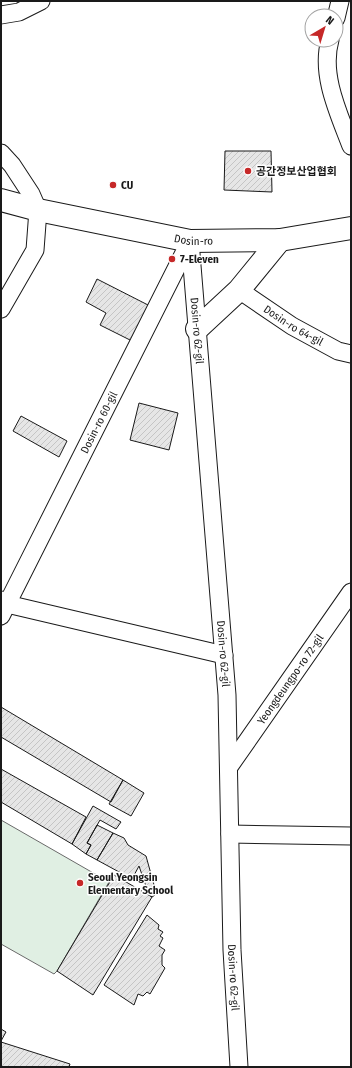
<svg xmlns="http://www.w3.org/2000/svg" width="352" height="1068" font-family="'Fira Sans Condensed','Noto Sans KR',sans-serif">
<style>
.pitch{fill:#e0efe3;stroke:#6a6a6a}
.building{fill:url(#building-hatch);stroke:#1a1a1a}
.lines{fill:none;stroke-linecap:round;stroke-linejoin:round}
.minor-casing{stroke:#1a1a1a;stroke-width:19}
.major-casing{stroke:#1a1a1a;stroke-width:24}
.minor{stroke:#fff;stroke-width:17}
.major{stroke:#fff;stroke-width:22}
.poi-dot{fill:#c62828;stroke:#fff;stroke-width:1.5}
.labels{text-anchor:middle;stroke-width:3;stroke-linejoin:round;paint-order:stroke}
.poi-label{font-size:11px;font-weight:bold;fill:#1a1a1a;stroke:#fff;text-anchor:start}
.street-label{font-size:11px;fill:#1a1a1a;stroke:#fff}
</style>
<defs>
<pattern id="building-hatch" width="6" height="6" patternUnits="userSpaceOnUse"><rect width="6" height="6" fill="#e6e6e6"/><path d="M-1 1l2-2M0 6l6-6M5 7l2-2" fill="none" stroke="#c5c5c5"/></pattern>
</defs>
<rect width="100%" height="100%" fill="#fff"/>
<path class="pitch" d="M1,820L109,882L57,971L54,974L1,944Z"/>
<path class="building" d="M225,151H271L272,192L224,190Z
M97,279L150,306L132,341L100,325L106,313L86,302Z
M139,403L178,413L169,450L130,440Z
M21,416L67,441L59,457L13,431Z
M1,707L123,780L111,802L1,737Z
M1,769L86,817L72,844L1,802Z
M123,780L144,793L131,816L109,804Z
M93,806L121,822L116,829L100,820L87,843L91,845L86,854L72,844Z
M97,825L113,833L97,860L86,854L91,845L87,843Z
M113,833L124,838L128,845L146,856L156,892L155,895L152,897L149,895L139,866L132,879L97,860Z
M114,875L152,897L93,995L57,971Z
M147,915L159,925L158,929L163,932L160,936L163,938L159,946L165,950L162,955V965L165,968L150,994L147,992L143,996L138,994L134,1005L104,985Z
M1,1029L6,1032L1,1041Z
M1,1042L70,1064L69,1067H1Z"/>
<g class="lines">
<defs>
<g id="minor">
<path d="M1,15L19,12L41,1"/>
<path d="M336,18L340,1"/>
<path d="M330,40C320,75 339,114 351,146"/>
<path d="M1,153L12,165L31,194L38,210L35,250L1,309"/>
<path id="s1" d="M190,241L227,695L232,950L239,1067"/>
<path id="s2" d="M239,290L292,326L338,351L351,354"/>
<path d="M1,600L7,604L224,655"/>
<path id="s3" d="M1,616L190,241"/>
<path id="s4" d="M229,767L351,592"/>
<path d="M230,834L351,836"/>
</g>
<g id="major">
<path id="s5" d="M1,200L38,210L190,241L280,240L351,228"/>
<path d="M197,329L239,290L280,240"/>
</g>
</defs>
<use href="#minor" class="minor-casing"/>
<use href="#major" class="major-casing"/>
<use href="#minor" class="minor"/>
<use href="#major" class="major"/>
</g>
<g class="poi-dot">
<circle cx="248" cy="171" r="4"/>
<circle cx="113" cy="185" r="4"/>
<circle cx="172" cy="259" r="4"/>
<circle cx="80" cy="883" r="4"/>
</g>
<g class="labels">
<g class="poi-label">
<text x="256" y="175">공간정보산업협회</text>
<text x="121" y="189">CU</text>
<text x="180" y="263">7-Eleven</text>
<text x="88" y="881">Seoul Yeongsin<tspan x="88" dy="13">Elementary School</tspan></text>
</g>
<g class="street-label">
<text dy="4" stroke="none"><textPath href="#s5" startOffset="197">Dosin-ro</textPath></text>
<text dy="4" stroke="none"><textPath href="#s2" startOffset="65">Dosin-ro 64-gil</textPath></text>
<text dy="4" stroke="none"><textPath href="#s1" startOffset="90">Dosin-ro 62-gil</textPath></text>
<text dy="4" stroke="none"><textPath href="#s3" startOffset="217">Dosin-ro 60-gil</textPath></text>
<text dy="4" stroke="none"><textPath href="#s1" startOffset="414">Dosin-ro 62-gil</textPath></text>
<text dy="4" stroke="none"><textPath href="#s4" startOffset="107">Yeongdeungpo-ro 72-gil</textPath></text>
<text dy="4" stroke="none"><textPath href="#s1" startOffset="738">Dosin-ro 62-gil</textPath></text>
</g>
</g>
<rect width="352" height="1068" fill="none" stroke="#1a1a1a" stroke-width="4"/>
<g transform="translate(324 28) rotate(38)"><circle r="19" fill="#ffffff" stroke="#a3a3a3"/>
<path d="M0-3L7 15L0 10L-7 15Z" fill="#c62828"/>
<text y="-6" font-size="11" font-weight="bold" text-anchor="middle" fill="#1a1a1a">N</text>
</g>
</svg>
